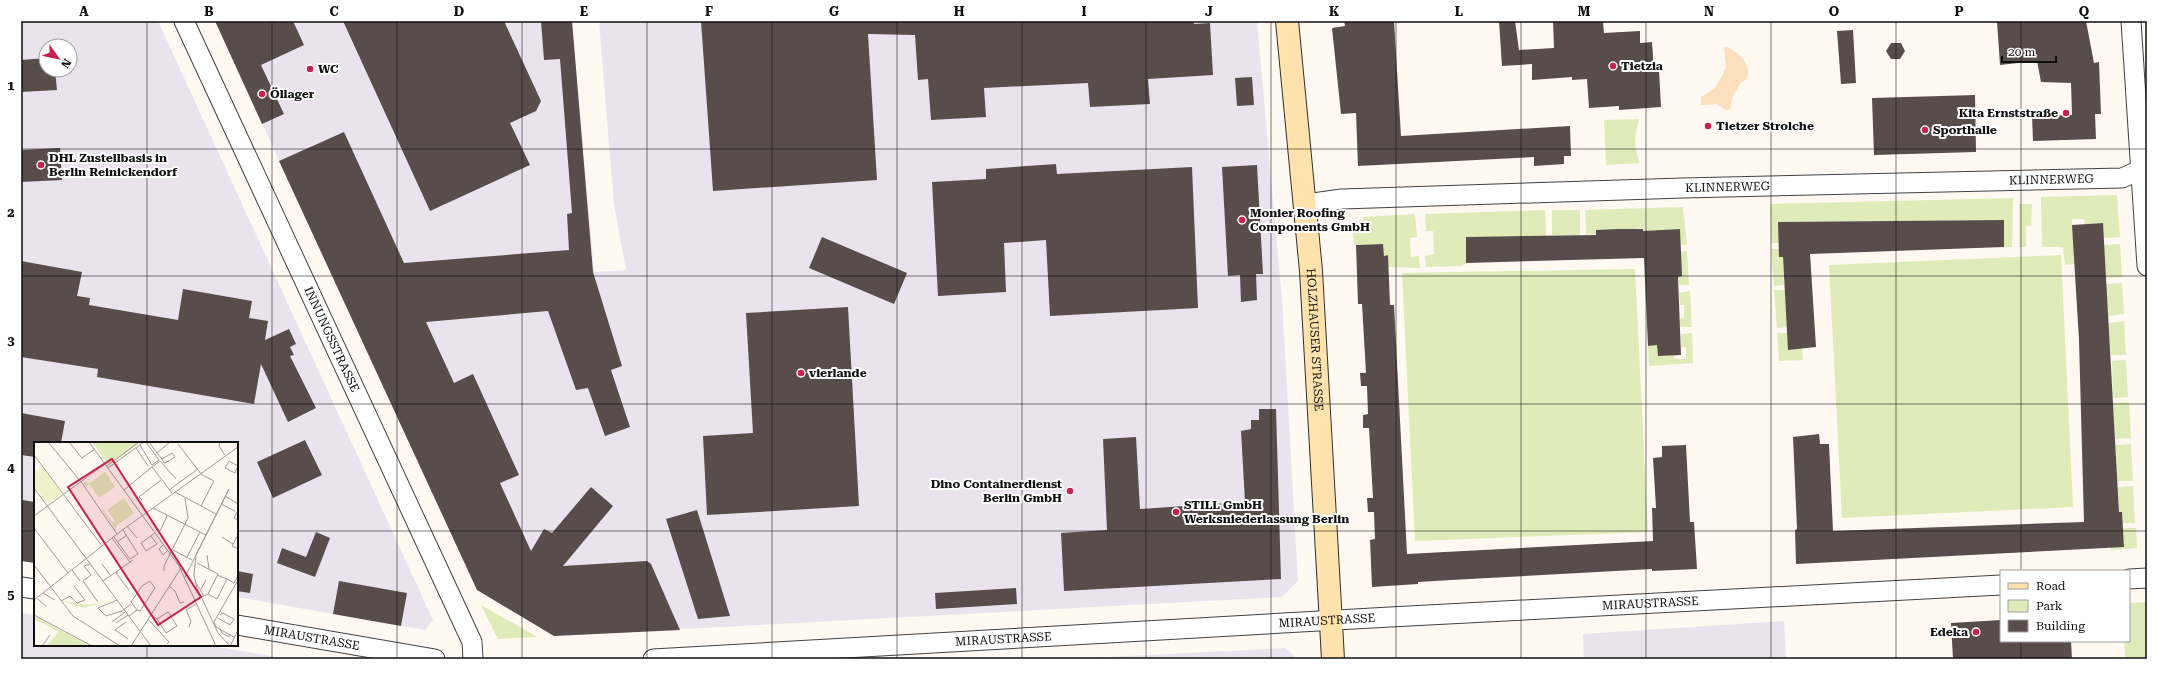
<svg xmlns="http://www.w3.org/2000/svg" width="2168" height="680" font-family="'Roboto Serif',serif">
<style>
.industrial{fill:#eae3ee;fill-rule:evenodd}
.green{fill:#dfebb9}
.sand{fill:#fcdfbc}
.building{fill:#584d4b}
.lines{fill:none;stroke-linecap:round;stroke-linejoin:round}
.street-casing{stroke:#424242;stroke-width:21}
.secondary-casing{stroke:#313131;stroke-width:24}
.street{stroke:#fff;stroke-width:19}
.secondary{stroke:#ffe2ac;stroke-width:22}
.grid{fill:none;stroke:#0f0f0f;stroke-width:1;stroke-opacity:0.55}
.poi-dot{fill:#c52250;stroke:#fff;stroke-width:1.5}
.labels{text-anchor:middle;stroke-width:4;stroke-linejoin:round;paint-order:stroke}
.poi-label{font-size:12px;font-weight:bold;fill:#0f0f0f;stroke:#fff;text-anchor:start}
.street-label{font-size:12px;fill:#0f0f0f;stroke:#fff}
.inset-road{fill:none;stroke:#9f9b97;stroke-width:1}
.view{fill:#c52250;fill-opacity:0.15;stroke:#c52250;stroke-width:2}
.inset-edge{fill:none;stroke:#0f0f0f;stroke-width:2}
.neatline{fill:none;stroke:#0f0f0f;stroke-width:1.5}
.grid-label{font-size:13px;text-anchor:middle;font-weight:bold;fill:#0f0f0f}
</style>
<rect width="100%" height="100%" fill="#fff9f1"/>
<path class="industrial" d="M21,21H158L433,620L425,630L237,597V443H35V563L21,561ZM46,46H70V70H46Z
M215,21H572L594,272L626,270L614,205L599,21H1257L1282,300L1298,581L1282,597L554,636L477,590Z
M21,613L35,615V645H207L288,659H21Z
M1784,621L1786,659H1584L1583,634Z
M1286,648L1297,659H1068Z"/>
<path class="green" d="M1639,119C1635,138 1633,145 1640,163L1606,165L1604,120Z
M2117,195L2120,237L2104,238L2102,223L2085,224L2084,219H2072L2075,264L2065,265L2063,247H2042L2041,197Z
M2013,198L2012,247H2004V220L1778,222L1779,243H1771L1770,204Z
M2019,204H2032L2031,226H2026V247H2019Z
M1683,207L1687,245H1679V229L1643,231V228L1586,235L1585,210Z
M1545,210L1546,236L1466,237V263L1461,266L1426,267L1425,256L1434,254L1433,231H1426L1425,214Z
M1552,210H1580V235H1552Z
M1415,214L1417,237L1410,238L1411,257L1419,256L1420,268L1388,267L1387,255L1384,256L1383,244L1354,245L1353,232L1364,217Z
M2120,244L2122,277L2106,278L2104,245Z
M1771,249H1779V257H1783L1784,285L1774,286Z
M1687,251L1689,285H1679L1678,277L1682,276L1679,252Z
M2061,255L2073,507L1842,518L1829,265Z
M1635,269L1648,532L1415,541L1402,273Z
M2122,283L2124,314L2108,316L2106,284Z
M1774,290H1785L1787,327L1777,328Z
M1690,291L1692,327H1680V318H1684V305H1680L1679,293Z
M2124,321L2126,355H2111L2108,323Z
M1692,333L1693,363L1649,366L1648,346L1657,345L1658,356L1674,355V359H1686V347H1681V334Z
M1777,333H1787L1802,348L1803,360L1779,361Z
M2126,360L2128,397L2113,398L2112,361Z
M2129,402L2131,438L2115,439L2113,403Z
M2131,444L2133,481H2117L2116,445Z
M2133,486L2135,523H2123L2119,512L2118,487Z
M2123,528H2136L2137,548L2111,550V547L2124,546Z
M2147,602V659H2125L2124,641H2129V603Z
M481,605L534,635L536,637L498,639Z"/>
<path class="sand" d="M1724,47C1736,48 1753,65 1747,78C1746,81 1742,81 1740,84C1738,87 1734,94 1733,97C1730,102 1733,104 1730,109L1726,110L1717,104L1701,105V97L1715,88L1722,76L1726,67Z"/>
<path class="building" d="M215,21H293L304,45L261,65L284,114L262,124Z
M343,21H504L541,101L536,111L510,123L530,165L430,211Z
M541,21H572L593,272L622,366L611,370L630,427L605,436L588,388L576,390L548,311L426,322L454,383L473,374L519,475L500,483L531,551L544,529L552,533L591,487L613,506L563,566L647,561L651,564L680,630L554,636L477,590L279,161L344,132L404,263L569,250L567,214L572,213L560,59L544,60Z
M701,21H1194V24L1210,23L1213,75L1148,79L1150,104L1090,107L1088,83L984,88L986,117L931,120L928,79L918,80L915,35L868,34L877,180L713,191Z
M1344,21H1394L1401,136L1570,126L1571,156H1564V164L1534,166V157L1358,166L1356,113L1341,114L1332,28L1345,26Z
M1499,21H1515L1519,50L1554,48L1553,21H1603L1604,33L1640,31V43L1652,42L1654,70H1659L1661,107L1619,110V106L1589,108L1587,79L1572,80V77L1532,80V64L1502,66Z
M1997,21H2086L2094,63L2099,62L2101,114H2095L2096,139L2033,141L2032,116L2072,115L2071,83L2041,82L2037,61L2000,65Z
M1853,30L1856,83L1841,84L1837,31Z
M1891,43H1901L1905,51L1900,59H1891L1886,51Z
M46,58V70H55L57,90L21,92V60Z
M1252,77L1254,105L1237,106L1235,78Z
M1975,95L1976,152L1874,155L1872,98Z
M60,148L62,180L21,182V150Z
M1056,164L1057,174L1192,167L1198,308L1050,316L1046,240L1004,243L1006,292L938,296L932,182L986,179V169Z
M1257,165L1263,274H1256L1257,300L1241,302L1240,275L1228,276L1222,167Z
M2004,220V247L1810,254L1816,347L1788,350L1783,257H1779L1778,222Z
M2103,223L2119,512H2122L2124,547L1796,564L1795,530L1797,529L1793,437L1819,434L1820,444H1829L1833,531L2084,522L2079,340L2072,225Z
M1617,229H1643V231L1680,229L1682,276L1678,277L1681,355L1658,356L1657,345L1648,346L1644,258L1466,263V237L1596,235V230Z
M822,237L907,273L894,304L809,268Z
M1383,244L1384,256L1388,255L1390,305H1394L1407,554L1653,541L1652,508H1656L1653,458L1662,457V446L1686,445L1690,522H1694L1697,569L1652,571V569L1451,580L1418,582V584L1372,587L1370,540L1375,539L1374,512H1368L1367,498H1373L1369,428H1363V415L1368,414L1367,386H1361L1360,373H1366L1362,304H1358L1356,245Z
M21,261L82,272L77,296L90,298L89,305L178,320L183,289L252,301L249,318L268,321L265,340L289,329L296,344L290,347L294,355L290,356L316,408L288,422L261,364L254,404L97,377L98,369L21,357Z
M848,307L859,506L707,515L703,436L753,433L746,313Z
M1259,409H1276L1281,579L1064,591L1061,533L1107,530L1103,439L1136,437L1140,509L1245,502L1241,431L1251,429V420H1259Z
M21,413L65,421L61,443H35V457L21,455Z
M305,440L322,475L273,498L257,462Z
M22,500L35,502V563L21,561Z
M697,510L730,616L698,619L666,519Z
M316,532L330,538L315,577L277,563L282,548L306,557Z
M237,571L253,574L250,593L237,591Z
M339,581L407,593L401,626L333,614Z
M1016,588L1017,604L936,609L935,593Z
M2001,620V641H2071L2072,659H1953L1951,623Z"/>
<g class="lines">
<defs>
<g id="street">
<path id="s1" d="M184,21L472,642L473,659"/>
<path d="M2131,21L2147,266"/>
<path id="s2" d="M1306,204L1342,199L1683,188L2122,178L2147,167"/>
<path d="M2129,579L2147,578"/>
<path d="M21,587L35,589"/>
<path id="s3" d="M237,625L435,659"/>
<path id="s4" d="M653,659L1390,617L2001,585"/>
</g>
<g id="secondary">
<path id="s5" d="M1287,21L1311,271L1333,659"/>
</g>
</defs>
<use href="#street" class="street-casing"/>
<use href="#secondary" class="secondary-casing"/>
<use href="#street" class="street"/>
<use href="#secondary" class="secondary"/>
</g>
<path class="grid" d="M147,21V443M272,21V659M397,21V659M522,21V659M647,21V659M772,21V659M897,21V659M1022,21V659M1146,21V659M1271,21V659M1396,21V659M1521,21V659M1646,21V659M1771,21V659M1896,21V659M2021,21V571M21,149H2147M21,276H2147M21,404H2147M21,531H35M237,531H2147M2021,641V659M147,645V659"/>
<g class="poi-dot">
<circle cx="1613" cy="66" r="4"/>
<circle cx="310" cy="69" r="4"/>
<circle cx="262" cy="94" r="4"/>
<circle cx="2066" cy="113" r="4"/>
<circle cx="1708" cy="126" r="4"/>
<circle cx="1925" cy="130" r="4"/>
<circle cx="41" cy="165" r="4"/>
<circle cx="1242" cy="220" r="4"/>
<circle cx="801" cy="373" r="4"/>
<circle cx="1070" cy="491" r="4"/>
<circle cx="1176" cy="512" r="4"/>
<circle cx="1976" cy="632" r="4"/>
</g>
<g class="labels">
<g class="poi-label">
<text x="1621" y="70">Tietzia</text>
<text x="318" y="73">WC</text>
<text x="270" y="98">Öllager</text>
<text x="2058" y="117" text-anchor="end">Kita Ernststraße</text>
<text x="1716" y="130">Tietzer Strolche</text>
<text x="1933" y="134">Sporthalle</text>
<text x="49" y="162">DHL Zustellbasis in<tspan x="49" dy="14">Berlin Reinickendorf</tspan></text>
<text x="1250" y="217">Monier Roofing<tspan x="1250" dy="14">Components GmbH</tspan></text>
<text x="809" y="377">vierlande</text>
<text x="1062" y="488" text-anchor="end">Dino Containerdienst<tspan x="1062" dy="14">Berlin GmbH</tspan></text>
<text x="1184" y="509">STILL GmbH<tspan x="1184" dy="14">Werksniederlassung Berlin</tspan></text>
<text x="1968" y="636" text-anchor="end">Edeka</text>
</g>
<g class="street-label">
<text dy="4" stroke="none"><textPath href="#s2" startOffset="746">KLINNERWEG</textPath></text>
<text dy="4" stroke="none"><textPath href="#s2" startOffset="422">KLINNERWEG</textPath></text>
<text dy="4" stroke="none"><textPath href="#s1" startOffset="351">INNUNGSSTRASSE</textPath></text>
<text dy="4" stroke="none"><textPath href="#s5" startOffset="320">HOLZHAUSER STRASSE</textPath></text>
<text dy="4" stroke="none"><textPath href="#s4" startOffset="999">MIRAUSTRASSE</textPath></text>
<text dy="4" stroke="none"><textPath href="#s4" startOffset="675">MIRAUSTRASSE</textPath></text>
<text dy="4" stroke="none"><textPath href="#s3" startOffset="76">MIRAUSTRASSE</textPath></text>
<text dy="4" stroke="none"><textPath href="#s4" startOffset="351">MIRAUSTRASSE</textPath></text>
</g>
</g>
<g transform="translate(34 442)">
<rect width="204" height="204" fill="#fff9f1"/>
<path d="M58,0H107L75,23ZM71,25L51,40L56,41L71,30L81,45L65,56L55,42L52,45L49,41ZM90,56L100,71L83,83L81,88L79,84L82,82L79,84L68,68L77,61L79,63L77,61L69,67L78,80L81,79L73,68ZM80,158L49,166L29,159L55,163ZM0,174L52,202L56,204H12L25,190L0,177Z" fill="#dfebb9"/>
<path d="M7,24L28,52L16,60H12L0,43V31Z" fill="#eef2cb"/>
<path class="inset-road" d="M14,0L48,41L83,92M35,0L48,16L61,7M55,0L145,124L182,204M115,0L123,11L136,0M186,0L185,4L191,13M144,2L168,33L180,39L167,64M106,3L118,23L125,18L112,0M102,6L114,24M123,11L128,17L130,21H131L141,15L138,11L128,17M0,13L68,104M195,19L204,24L201,31L191,26ZM73,24L105,0M118,25L126,19L142,37M74,26L110,0M0,46L117,204M195,47L162,113L160,133L163,146L184,191L196,204M90,48L118,25L138,51M135,48L164,27M141,50L182,72M191,54L204,62M108,58L105,55L127,38M187,62L201,69M119,66L172,93M204,68L200,76L204,78M0,74L71,22M93,84L103,96M0,86L34,131M126,89L133,74M204,93L198,104L204,107M117,94L123,102L112,109L107,101L121,91M80,95L96,117L104,112L89,88M188,95L199,102M78,96L96,120M83,100L93,93M130,102L125,107L129,113L134,108M139,108L158,118M173,113L175,127M153,115L166,90M56,122L50,124L57,133L49,139L64,160M68,122L76,133M0,123L39,174L86,204M38,128L46,139M130,129V124L154,76L151,56M84,130L82,131L95,148M151,135L195,47M193,137L200,141L204,134M69,139L99,118M162,141L170,154M135,144L141,149L146,161L150,160M166,149L172,138M9,151L21,158M174,152L183,157L193,137L183,133M4,157L13,165M0,158L87,89L204,5M83,158L64,166L72,174L88,169L97,162M161,158L174,152L184,132L163,121M27,159L36,154L43,161L51,158L40,144M0,173L58,204M117,173L123,177L134,170L143,184L132,191L123,177M95,174L103,168L106,169L121,146L116,139L108,144L97,160L103,168M184,176L196,183L200,177L189,171L186,173M114,177L135,200L133,202M78,180L91,170M92,180L81,188L94,197M82,181L94,173M155,185L157,179L152,168L162,162M186,187L188,191L195,195L196,192M200,195L182,185L180,180L204,138M8,204L16,193M97,204L147,126M196,204L204,188"/>
<path class="view" d="M78,17L167,155L124,183L34,45Z"/>
<rect width="204" height="204" class="inset-edge"/>
</g>
<rect width="2168" height="680" fill="none" stroke="#ffffff" stroke-width="44"/>
<rect x="2000" y="570" width="130" height="72" fill="#ffffff" stroke="#9f9f9f"/>
<rect x="2008" y="583" width="20" height="6" fill="#ffe2ac" stroke="#9f9f9f"/>
<text x="2036" y="590" font-size="12" fill="#0f0f0f">Road</text>
<rect x="2008" y="600" width="20" height="12" fill="#dfebb9" stroke="#9f9f9f"/>
<text x="2036" y="610" font-size="12" fill="#0f0f0f">Park</text>
<rect x="2008" y="620" width="20" height="12" fill="#584d4b" stroke="#9f9f9f"/>
<text x="2036" y="630" font-size="12" fill="#0f0f0f">Building</text>
<g transform="translate(58 58) rotate(123)"><circle r="19" fill="#ffffff" stroke="#9f9f9f"/>
<path d="M0-3L7 15L0 10L-7 15Z" fill="#c52250"/>
<text y="-6" font-size="11" font-weight="bold" text-anchor="middle" fill="#0f0f0f">N</text>
</g>
<path d="M2002 56v6h54v-6" fill="none" stroke="#0f0f0f" stroke-width="2"/>
<text x="2008" y="56" font-size="12" fill="#0f0f0f" stroke="#ffffff" stroke-width="3" paint-order="stroke">20 m</text>
<rect x="22" y="22" width="2124" height="636" class="neatline"/>
<g class="grid-label">
<text x="84" y="16">A</text>
<text x="209" y="16">B</text>
<text x="334" y="16">C</text>
<text x="459" y="16">D</text>
<text x="584" y="16">E</text>
<text x="709" y="16">F</text>
<text x="834" y="16">G</text>
<text x="959" y="16">H</text>
<text x="1084" y="16">I</text>
<text x="1209" y="16">J</text>
<text x="1334" y="16">K</text>
<text x="1459" y="16">L</text>
<text x="1584" y="16">M</text>
<text x="1709" y="16">N</text>
<text x="1834" y="16">O</text>
<text x="1959" y="16">P</text>
<text x="2084" y="16">Q</text>
<text x="11" y="90">1</text>
<text x="11" y="217">2</text>
<text x="11" y="345">3</text>
<text x="11" y="472">4</text>
<text x="11" y="599">5</text>
</g>
</svg>
